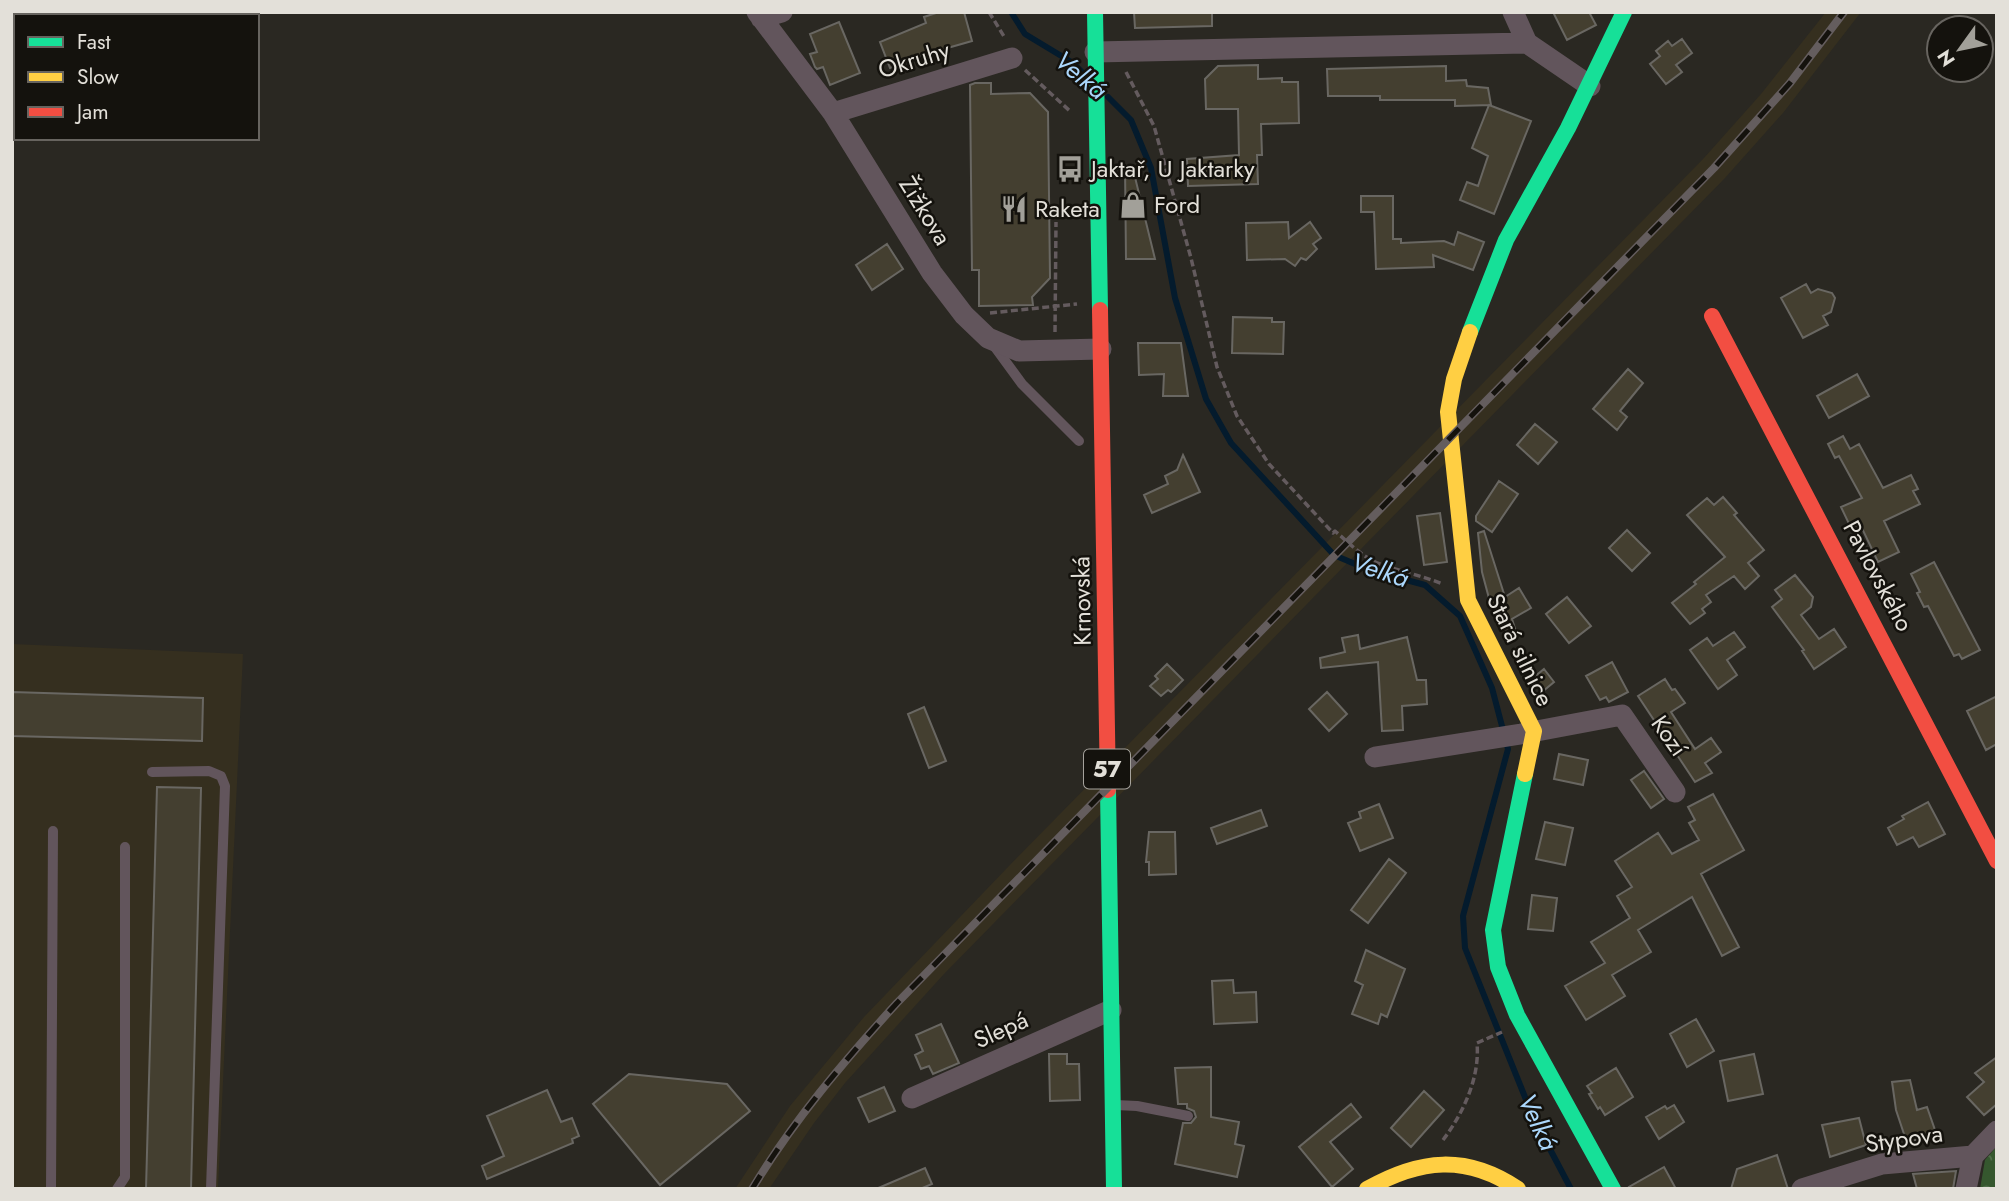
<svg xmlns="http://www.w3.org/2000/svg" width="2009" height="1201" font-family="Jost,sans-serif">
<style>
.built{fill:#352f1f}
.forest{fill:url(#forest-crowns)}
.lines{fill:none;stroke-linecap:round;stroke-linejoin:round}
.stream{stroke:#041b2d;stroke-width:6}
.building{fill:#443f30;stroke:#696762;stroke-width:2}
.path{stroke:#645b5e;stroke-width:3.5;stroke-dasharray:7 3.5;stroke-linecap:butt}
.lane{stroke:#62555c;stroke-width:10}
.street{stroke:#62555c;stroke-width:21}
.fast{stroke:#16e098;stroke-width:16}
.slow{stroke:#ffcf43;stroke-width:16}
.jam{stroke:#f24e42;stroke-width:16}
.rail-casing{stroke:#645d5e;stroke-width:8}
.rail{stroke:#14120d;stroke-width:5;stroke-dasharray:16;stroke-linecap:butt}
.labels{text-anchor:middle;stroke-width:5;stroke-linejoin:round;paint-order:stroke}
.shield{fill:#14120d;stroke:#a5a29c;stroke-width:2}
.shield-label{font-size:23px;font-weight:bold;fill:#e3e0d9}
.street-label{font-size:24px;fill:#e3e0d9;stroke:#14120d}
.poi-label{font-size:24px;fill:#e3e0d9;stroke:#14120d;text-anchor:start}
.water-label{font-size:26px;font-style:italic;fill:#abd7fc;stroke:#14120d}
</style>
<defs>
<pattern id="forest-crowns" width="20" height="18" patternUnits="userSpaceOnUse" patternTransform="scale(1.75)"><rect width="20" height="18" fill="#35572e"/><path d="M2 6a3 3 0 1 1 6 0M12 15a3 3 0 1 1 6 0" fill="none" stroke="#526f4c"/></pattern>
</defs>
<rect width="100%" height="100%" fill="#2a2822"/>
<path class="built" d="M1826,12H1861L1783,113L1725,178L944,974L845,1083L814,1123L769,1189H735L790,1106L864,1017L1008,867L1704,158L1761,94Z
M12,644L243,654L218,1189H12Z"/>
<path class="forest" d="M1997,1146V1189H1980L1985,1160Z"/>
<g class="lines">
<path class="stream" d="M1011,12L1025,34L1073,63L1085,75
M1108,97L1131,120L1151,168L1175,298L1206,399L1231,443L1334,555L1369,570L1425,585L1460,616L1492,688L1508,749L1463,916L1465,948L1533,1117L1571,1189"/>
</g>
<path class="building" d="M939,12H964L972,41L923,55L890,68L880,42L926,23L924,17Z
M1134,12H1212V26L1135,28Z
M1553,12H1589L1596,25L1567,40Z
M839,22L860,73L830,85L823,67L817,69L815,67L810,54L817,52L810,34Z
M1682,39L1692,53L1676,65L1682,72L1666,84L1650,64L1660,56L1656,51L1668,41L1672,46Z
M1258,65V79L1282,78V82H1298L1299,123L1261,124L1262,155H1257L1258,184L1188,186L1187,159L1239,155L1238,109H1206L1205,79L1218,66Z
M1446,66V81L1466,80L1467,86L1488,88L1491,105L1455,106V100H1380V96H1328L1327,69Z
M975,83H991V94L1030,93L1048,112L1050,278L1032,297L1033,305L979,306V270H972L970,85Z
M1489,105L1531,121L1494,214L1460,200L1467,182L1478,186L1488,156L1472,148Z
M1125,165H1132L1155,259H1126Z
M1361,196H1393V239H1401V243L1444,241L1454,245L1458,232L1484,242L1473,270L1433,255L1434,267L1376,269L1374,212H1361Z
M1288,222L1289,238L1310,222L1321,238L1313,244L1317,249L1306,260L1301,258L1295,266L1285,259L1247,260L1246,223Z
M887,244L903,269L872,290L856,265Z
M1806,284L1811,293L1818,289L1832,293L1835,298L1831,312L1823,316L1828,325L1803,338L1781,298Z
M1233,317L1272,318V322H1284L1283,354L1232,353Z
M1138,343H1181L1188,396H1163L1164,374L1139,375Z
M1628,369L1643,383L1620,411L1627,417L1617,430L1593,409Z
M1857,374L1869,396L1829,418L1817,396Z
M1535,424L1557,442L1538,464L1517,445Z
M1843,436L1850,449L1859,444L1883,488L1911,475L1918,489L1913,491L1920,504L1884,521L1899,552L1878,562L1860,524L1851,528L1841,507L1862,498L1839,456L1835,458L1828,444Z
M1183,455L1200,492L1152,513L1144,495L1168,484L1165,476L1177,470Z
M1499,481L1518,494L1492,532L1476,521V516Z
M1723,497L1737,513L1734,515L1764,550L1748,563L1759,576L1745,589L1734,576L1706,595L1711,602L1702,609L1705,613L1690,624L1672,603L1696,584L1694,582L1725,557L1687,515L1707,498L1714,505Z
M1440,513L1447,562L1424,565L1417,516Z
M1627,530L1650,553L1632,571L1609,548Z
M1484,531L1505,597L1519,588L1531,608L1512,619L1517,635L1510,638L1490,602L1482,572L1478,533Z
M1934,562L1980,650L1962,659L1959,654L1954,656L1928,606L1924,607L1917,593L1920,592L1911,574Z
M1795,575L1813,597L1811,607L1801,615L1819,639L1834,629L1846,647L1814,669L1802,651L1804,650L1772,607L1782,599L1775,590Z
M1567,597L1591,626L1569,643L1546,614Z
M1734,632L1745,647L1727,660L1737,675L1718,689L1690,650L1707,638L1713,646Z
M1358,635L1360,649L1407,637L1417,680H1426L1427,704L1402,706L1403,730L1382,731L1378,662L1321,668L1320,658L1345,652L1342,638Z
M1612,662L1628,692L1609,702L1606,697L1600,700L1586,676Z
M1167,664L1183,680L1171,692L1168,690L1161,696L1150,686L1158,679L1155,676Z
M1544,669L1554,682L1542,692L1533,678Z
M1665,679L1672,690L1675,689L1685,703L1671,712L1695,749L1711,738L1721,752L1705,763L1712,773L1695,782L1638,696Z
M12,692L203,698L202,741L12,736Z
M1327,692L1347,714L1329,731L1309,709Z
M1997,696V744L1986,750L1967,711Z
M924,707L946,761L929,768L908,714Z
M1559,754L1588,760L1583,785L1554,779Z
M1644,771L1664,799L1651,808L1631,780Z
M157,787L201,788L191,1189H146Z
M1713,794L1744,850L1701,874L1739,947L1722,956L1692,897L1638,930L1651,952L1612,975L1625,996L1586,1020L1565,986L1605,963L1591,942L1630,918L1617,896L1632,887L1615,861L1658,833L1672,854L1699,840L1689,823L1695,820L1688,807Z
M1928,802L1945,834L1919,847L1913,837L1897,845L1888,828L1904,819L1902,816Z
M1379,804L1393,838L1360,851L1348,823L1361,818L1359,812Z
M1261,810L1267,826L1217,844L1211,828Z
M1545,822L1573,828L1565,865L1536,859Z
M1149,832H1175L1176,874L1149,875V862H1146Z
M1389,859L1406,873L1368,923L1351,910Z
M1532,895L1557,898L1553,931L1528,929Z
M1366,950L1405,969L1387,1017L1381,1014L1378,1024L1352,1014L1363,985L1355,981Z
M1233,980L1234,993L1256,992L1257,1022L1214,1024L1212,981Z
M1696,1019L1714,1051L1687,1067L1670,1034Z
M941,1024L959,1063L933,1074L929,1066L921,1069L915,1055L923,1051L916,1035Z
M1049,1054H1067V1064H1079L1080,1100L1050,1101Z
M1754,1054L1763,1094L1728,1101L1720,1061Z
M1997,1057V1104L1984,1115L1967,1097L1984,1082L1975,1073Z
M1211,1067V1117L1239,1122L1235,1144L1244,1146L1237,1177L1175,1164L1183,1123H1191L1196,1117L1194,1111L1187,1108V1104H1178L1175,1068Z
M1616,1068L1633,1097L1605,1115L1600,1107L1598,1109L1589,1094L1592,1093L1587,1086Z
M629,1074L727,1084L750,1111L660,1185L593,1104Z
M1910,1080L1917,1110L1927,1107L1936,1133L1907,1143L1896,1110L1892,1082Z
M884,1087L895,1111L869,1122L858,1098Z
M547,1090L561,1122L572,1118L579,1136L572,1139L573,1143L487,1179L482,1166L504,1156L487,1116Z
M1424,1091L1444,1110L1411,1147L1391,1128Z
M1351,1104L1361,1117L1330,1142L1353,1169L1332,1187L1299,1147Z
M1674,1105L1684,1122L1659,1139L1646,1117L1665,1106L1667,1109Z
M1859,1118L1866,1145L1830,1157L1822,1125Z
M1777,1155L1788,1189H1731L1737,1169Z
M1664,1167L1676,1189H1630L1629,1187Z
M925,1168L932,1184L920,1189H876Z
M1956,1171L1953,1189H1917L1913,1174Z"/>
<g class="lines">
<path class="path" d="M989,12L1005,38
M1025,70L1071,112
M1126,72L1154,126L1191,258L1217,367L1237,416L1269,464L1333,533L1335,531C1349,543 1362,557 1380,564C1400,571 1422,576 1443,584
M990,313L1077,304
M1055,332L1056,222
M1443,1140C1464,1112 1480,1077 1477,1043L1502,1032"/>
<path class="lane" d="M992,343L1022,384L1079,441
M152,772L209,771L221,776L225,786L211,1189
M1115,1105L1137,1106L1188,1116
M51,1189L53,831
M117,1189L125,1177V847"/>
<path class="street" d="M757,12L833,113L932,273L964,315L988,338L1019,351L1101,349
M1513,12L1527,43L1590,86
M761,18L782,12
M1095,52L1527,43
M833,113L1012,58
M1375,757L1521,734L1622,715L1675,792
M912,1098L1111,1010
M1802,1189L1882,1164L1973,1156
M1966,1189L1973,1156L1997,1131"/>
<path class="fast" d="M1095,12L1100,310
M1470,332L1506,240L1568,128L1624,12
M1525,774L1493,930L1498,967L1517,1015L1613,1189
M1108,790L1114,1189"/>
<path class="slow" d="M1470,332L1454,379L1448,412L1468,600L1534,731L1525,774
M1367,1189C1420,1159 1466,1154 1518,1189"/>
<path class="jam" d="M1100,310L1108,790
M1712,316L1997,861"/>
<defs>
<path id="rail" d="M752,1189C793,1121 844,1061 897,1003L1714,168L1790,83L1844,12"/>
</defs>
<use href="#rail" class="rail-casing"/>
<use href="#rail" class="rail"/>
</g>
<defs>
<symbol id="bus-bare" viewBox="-9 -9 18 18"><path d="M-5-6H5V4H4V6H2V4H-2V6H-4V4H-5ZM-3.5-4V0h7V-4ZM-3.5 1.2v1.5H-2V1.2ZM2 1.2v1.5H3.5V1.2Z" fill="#a2a099" stroke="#14120d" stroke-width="2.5" paint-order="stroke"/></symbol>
<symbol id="shop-bare" viewBox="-9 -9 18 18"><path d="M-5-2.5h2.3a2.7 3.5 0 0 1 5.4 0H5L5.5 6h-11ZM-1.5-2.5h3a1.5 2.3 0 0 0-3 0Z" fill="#a2a099" stroke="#14120d" stroke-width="2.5" paint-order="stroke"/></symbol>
<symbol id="restaurant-bare" viewBox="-9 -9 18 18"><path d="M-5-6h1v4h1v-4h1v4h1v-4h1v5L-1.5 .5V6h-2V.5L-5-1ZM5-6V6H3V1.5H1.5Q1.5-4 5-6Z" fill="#a2a099" stroke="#14120d" stroke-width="2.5" paint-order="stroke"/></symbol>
</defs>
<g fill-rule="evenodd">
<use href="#bus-bare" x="1051" y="150" width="38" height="38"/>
<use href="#shop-bare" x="1114" y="186" width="38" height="38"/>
<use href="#restaurant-bare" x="995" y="190" width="38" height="38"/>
</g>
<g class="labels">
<rect class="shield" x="1084" y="749.5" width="46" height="39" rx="5"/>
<g class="shield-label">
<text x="1107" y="777">57</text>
</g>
<g class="street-label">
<text transform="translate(914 60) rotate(-17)" y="8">Okruhy</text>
<text transform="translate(925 211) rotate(58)" y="8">Žižkova</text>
<text transform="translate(1878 576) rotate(62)" y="8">Pavlovského</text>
<text transform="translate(1082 601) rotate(-91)" y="8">Krnovská</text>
<text transform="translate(1520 650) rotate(64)" y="8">Stará silnice</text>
<text transform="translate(1669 736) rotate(55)" y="8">Kozí</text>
<text transform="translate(1001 1030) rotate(-24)" y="8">Slepá</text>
<text transform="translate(1904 1139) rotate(-8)" y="8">Stypova</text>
</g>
<g class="poi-label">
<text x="1091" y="177">Jaktař, U Jaktarky</text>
<text x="1154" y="213">Ford</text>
<text x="1035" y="217">Raketa</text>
</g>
<g class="water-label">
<text transform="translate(1081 75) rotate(40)" y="9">Velká</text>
<text transform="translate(1380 570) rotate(18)" y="9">Velká</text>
<text transform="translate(1538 1122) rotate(65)" y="9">Velká</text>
</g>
</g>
<rect width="2009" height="1201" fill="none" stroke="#e3e0d9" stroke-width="28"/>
<rect x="14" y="14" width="245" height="126" fill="#14120d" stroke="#67645f" stroke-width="2"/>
<rect x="28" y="37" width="35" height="10" fill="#16e098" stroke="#67645f" stroke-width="2"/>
<text x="77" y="49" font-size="21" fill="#e3e0d9">Fast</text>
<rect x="28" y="72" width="35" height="10" fill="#ffcf43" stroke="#67645f" stroke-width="2"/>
<text x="77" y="84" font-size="21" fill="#e3e0d9">Slow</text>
<rect x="28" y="107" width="35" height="10" fill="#f24e42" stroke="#67645f" stroke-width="2"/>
<text x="77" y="119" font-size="21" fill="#e3e0d9">Jam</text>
<g transform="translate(1960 49) rotate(237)"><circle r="33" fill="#14120d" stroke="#67645f" stroke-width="2"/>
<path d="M0-5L12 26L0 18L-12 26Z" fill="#a2a099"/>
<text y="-10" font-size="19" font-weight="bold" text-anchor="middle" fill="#e3e0d9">N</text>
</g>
</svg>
